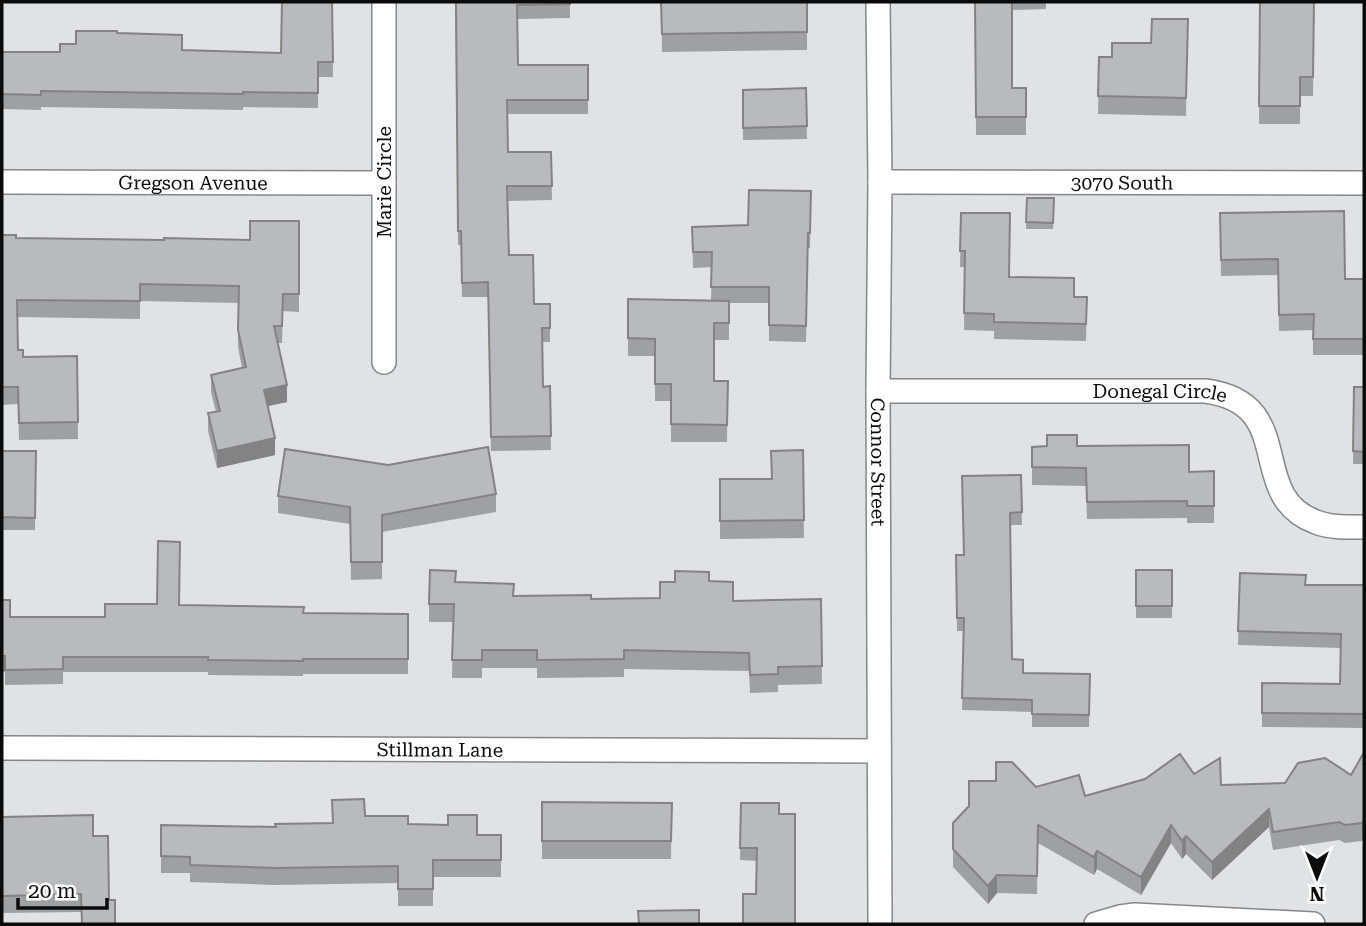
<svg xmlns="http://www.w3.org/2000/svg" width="1366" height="926" font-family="'Roboto Serif',serif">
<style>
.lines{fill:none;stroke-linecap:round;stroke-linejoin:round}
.minor-casing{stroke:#848789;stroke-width:26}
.minor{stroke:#fff;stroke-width:23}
.wall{fill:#9ea1a3}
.shaded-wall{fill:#818384}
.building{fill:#b8bbbd;stroke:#818384;stroke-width:2}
.labels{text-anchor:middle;stroke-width:6;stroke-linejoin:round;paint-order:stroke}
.street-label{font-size:19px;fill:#0b0b0c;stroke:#fff}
</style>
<rect width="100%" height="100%" fill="#e0e3e5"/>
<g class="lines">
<defs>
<g id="minor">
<path d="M384,2V362"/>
<path id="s1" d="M878,2L880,182L878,391L880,924"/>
<path id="s2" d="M2,182L384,183"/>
<path id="s3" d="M880,182L1364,183"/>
<path id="s4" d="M878,391H1205C1300,403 1244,496 1316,522C1331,528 1348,527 1364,527"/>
<path id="s5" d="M2,748L879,751"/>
<path d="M1096,924L1120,917L1135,915L1313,924"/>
</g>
</defs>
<use href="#minor" class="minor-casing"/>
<use href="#minor" class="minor"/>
</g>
<path class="wall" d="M332,2L333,77H318V108L243,107V110L41,107V110L2,109V52H60L76,44L117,33L182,50L281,53Z
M455,2H570V18L518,19V65H588V114H507L508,152H551L552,200L508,201L509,255L534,304H550V342H542L543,387L550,386L551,450L491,451L488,297H462L461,245H458Z
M661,2H807V50L662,52Z
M975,2H1046V9L1012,10V88H1026V135H976Z
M1260,2H1314L1313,96H1300V124H1259Z
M1188,19L1186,116L1098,114L1099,57H1112L1151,43Z
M806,88L807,139L743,140V90Z
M811,191L810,248H808L806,342L769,341V303H729V340H714V381H728L727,442H671V401H655V356H628V299L711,300L712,267L693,268L692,227L748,225Z
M1027,198H1054L1053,229H1026Z
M961,213L1009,277L1074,297H1087L1086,341L994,339V331L964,330L965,267H960Z
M1220,213L1345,279H1364V355H1313V330L1279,331L1278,275L1221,276Z
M299,221V312L283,311L282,343H278L287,402L268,406L275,455L217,468L208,431V413L216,412L211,392V375L242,368L238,347V303L140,301V319L17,317L18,350L23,357L77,356L78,439L19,440L18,404L2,405V235L16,238L250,240Z
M1354,387H1364V464H1353Z
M1077,446L1189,472L1214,471V523H1187V518L1087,519L1086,486L1032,485V447Z
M803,450L804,538L720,539V479H771Z
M2,451H36L35,530H2Z
M1021,475L1022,525H1010L1012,659L1023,673L1090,674L1089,727H1032V712L962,710L964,631H957L956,555H964Z
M496,494V512L382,532V579L351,580L350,524L278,513V496Z
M1136,570H1172V618H1136Z
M1240,573L1306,585H1364V728L1262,727V683L1340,684L1341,648L1238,645Z
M709,581L733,601L821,599L822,684L778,685V692L750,693L749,671L624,669V677L537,678V668H482V678H452L453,622H429V604L456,582L514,596L591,599L660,598Z
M2,600L10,617H105L179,605L303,613L408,614V674H303V676L208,675V672H63V684L5,685V672H2Z
M1363,754L1362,841L1345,843L1339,840L1273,850L1269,827L1212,880L1186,854L1182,859L1171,843L1141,895L1097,869L1094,875L1038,843L1037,894L997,893L988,904L953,867V841L1036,787L1085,796L1194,774L1221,785L1285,783L1351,775Z
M542,802L672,803L671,859H542Z
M741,803H779L756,894L757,861L740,860Z
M93,815L81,912L2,913V817Z
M365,816L408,824L477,835H501V877H433V906H398V883L276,885L190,882V873H161V825L276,827L332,823Z"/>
<path class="shaded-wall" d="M287,385V402L264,407V390Z
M275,438V455L217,468V451Z
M1269,809V827L1212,880V862Z
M1364,819V837L1362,841V823Z
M1171,825V843L1141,895V877Z
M1186,836V854L1182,859V841Z
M1097,851V869L1094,875V857Z
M997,875V893L988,904V886Z"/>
<path class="building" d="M282,2H332L333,62H318V93L243,92V94L41,91V95L2,94V52H60V44H76V31H117V33L182,35V50L281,53Z
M456,2H570V4L517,5L518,65H588V100H507L508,152H551L552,186H507L509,255H533L534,304H550V328H542L543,387L550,386L551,436L491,437L488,282L462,283L461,231H458Z
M661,2H807V32L662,34Z
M975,2H1012V88H1026V117H976Z
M1260,2H1314L1313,77H1300V106H1259Z
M1152,19H1188L1186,98L1098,96L1099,57H1112V43H1151Z
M806,88L807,126L743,128V90Z
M749,190L811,191L810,233H808L806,326L769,325V287H711L712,252H693L692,227L748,225Z
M1027,198H1054L1053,223L1026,222Z
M1344,211L1345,279H1364V339H1313L1314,314L1279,315L1278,259L1221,260L1220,213Z
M961,213H1010L1009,277L1074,278V297H1087L1086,324L994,322V314L964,313L965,251H960Z
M250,221H299V294H283L282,326H274L287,385L264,390L275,438L217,451L208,413L220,411L211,375L246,367L238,330L239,286L140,284V301L17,300L18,350H23V357L77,356L78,422L19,423L18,387H2V235H16V238L164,240V238L250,240Z
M628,299L729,301V323H714V381H728L727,425L671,424V384H655V339L628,338Z
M1354,387H1364V452L1353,451Z
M1047,435H1077V446L1189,445V472L1214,471V506H1187V501L1087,502L1086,468L1032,467V447L1047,446Z
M488,447L496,494L382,515V562H351L350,507L278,496L285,449L388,465Z
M803,450L804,520L720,521V479H772L771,451Z
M2,451H36L35,518L2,517Z
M1021,475L1022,512L1010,513L1012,659L1023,660V673L1090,674L1089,715L1032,714V700L962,698L964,618H957L956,555H964L962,476Z
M158,541L180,542L179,605L304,607L303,613L408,614V659H303V661L208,660V657H63V669L5,670V656H2V600H10V617H105V604H157Z
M430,570L456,571L455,582L514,584L513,596L591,595V599L660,598V582H675V571L709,572V581L733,582V601L821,599L822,666L778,667V674L750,675L749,653L624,650V659L537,660V650H482V660H452L454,604H429Z
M1136,570H1172V606H1136Z
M1240,573L1306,575L1305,585H1364V714L1262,713V683L1340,684L1341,634L1238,631Z
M1180,754L1194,774L1220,758L1221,785L1285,783L1298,763L1325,758L1351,775L1363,754L1364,755V819L1362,823L1345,825L1339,822L1273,832L1269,809L1212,862L1186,836L1182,841L1171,825L1141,877L1097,851L1094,857L1038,825L1037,876L997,875L988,886L953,849V823L969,806V781H996V762H1012L1036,787L1079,775L1085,796L1145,779Z
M364,799L365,816H408V824L448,825V815H477V835H501V860H433V889H398V866L276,868L190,865V857L161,856V825L276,827L275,824L333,823L332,800Z
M542,802L672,803L671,841H542Z
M741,803H779V814H795V924H743V894H756L757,848H740Z
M93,815V836H108L109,900H115V924H82L81,894L2,896V817Z
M699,910V924H639L638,911Z"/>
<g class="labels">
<g class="street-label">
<text transform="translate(384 182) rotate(-90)" y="7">Marie Circle</text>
<text dy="7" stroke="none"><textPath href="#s3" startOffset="242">3070 South</textPath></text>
<text dy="7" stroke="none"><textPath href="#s2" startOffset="191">Gregson Avenue</textPath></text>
<text dy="7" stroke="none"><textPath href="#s4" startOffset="282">Donegal Circle</textPath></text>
<text dy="7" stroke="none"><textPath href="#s1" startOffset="460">Connor Street</textPath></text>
<text dy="7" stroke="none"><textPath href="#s5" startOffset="438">Stillman Lane</textPath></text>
</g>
</g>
<rect width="1366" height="926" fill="none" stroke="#0b0b0c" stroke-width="7"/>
<g transform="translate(1317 877) rotate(180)" stroke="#ffffff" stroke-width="5" paint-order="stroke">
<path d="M0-5L12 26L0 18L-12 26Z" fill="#0b0b0c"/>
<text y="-10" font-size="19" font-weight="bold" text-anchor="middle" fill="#0b0b0c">N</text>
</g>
<path d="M18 898v10h89v-10" fill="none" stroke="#0b0b0c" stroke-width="3.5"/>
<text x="28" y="898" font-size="21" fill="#0b0b0c" stroke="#ffffff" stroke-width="5" paint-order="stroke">20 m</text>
</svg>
